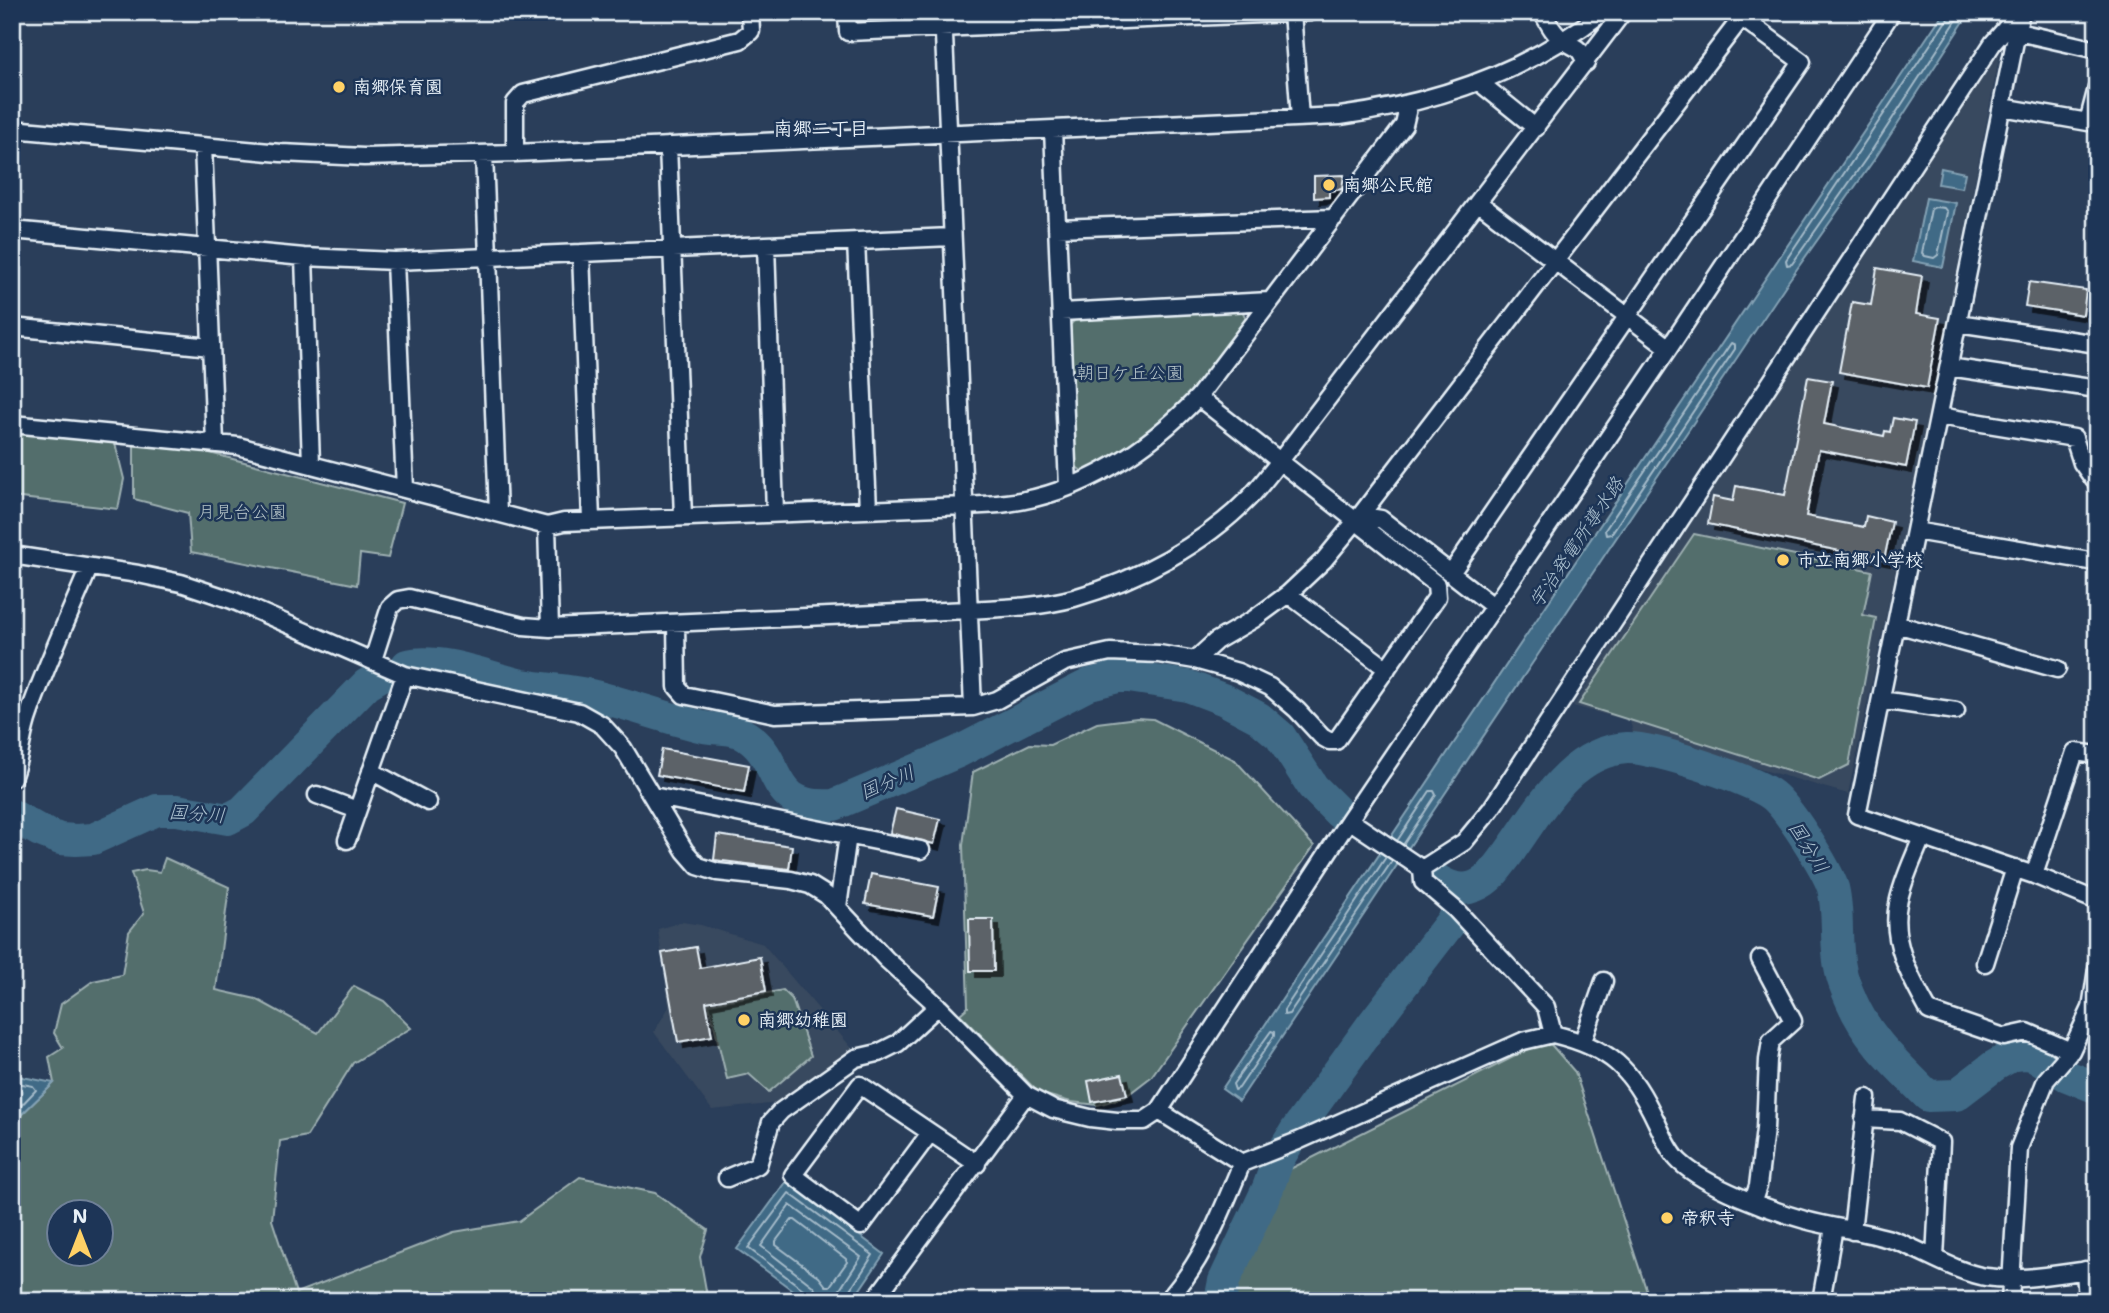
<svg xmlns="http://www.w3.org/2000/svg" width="2109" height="1313" font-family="'Shantell Sans','Klee One',sans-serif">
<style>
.built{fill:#39495e}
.green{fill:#536e6c;stroke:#9eb0b2;stroke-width:2;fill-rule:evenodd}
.water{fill:#406b86;stroke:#83a1b4;stroke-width:2}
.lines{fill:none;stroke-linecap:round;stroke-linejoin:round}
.shore{stroke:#a5bbca;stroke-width:2}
.river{stroke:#406b86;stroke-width:32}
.building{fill:#5c6268;stroke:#e8f1f8;stroke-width:2;filter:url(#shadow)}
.minor-casing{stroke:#e8f1f8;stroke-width:21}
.minor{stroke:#1d3557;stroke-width:16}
.poi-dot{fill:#ffd166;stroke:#1d3557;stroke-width:2.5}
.labels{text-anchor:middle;stroke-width:5;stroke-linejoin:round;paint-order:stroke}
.poi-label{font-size:18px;font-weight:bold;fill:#e8f1f8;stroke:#1d3557;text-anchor:start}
.park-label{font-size:18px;fill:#b4c3c7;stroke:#1d3557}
.neighbourhood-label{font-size:19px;font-weight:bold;fill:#e8f1f8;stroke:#1d3557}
.water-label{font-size:19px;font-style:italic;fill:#adc2d0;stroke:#1d3557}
</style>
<defs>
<filter id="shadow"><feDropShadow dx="6" dy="6" stdDeviation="0" flood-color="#0009"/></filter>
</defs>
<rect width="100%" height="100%" fill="#2a3e5a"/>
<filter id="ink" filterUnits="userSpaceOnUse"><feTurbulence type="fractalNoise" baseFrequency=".0143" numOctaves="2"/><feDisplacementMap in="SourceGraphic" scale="14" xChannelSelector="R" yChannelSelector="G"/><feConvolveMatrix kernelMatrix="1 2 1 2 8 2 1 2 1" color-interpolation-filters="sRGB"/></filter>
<g filter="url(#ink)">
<path class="built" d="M2000,53L1929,414L1848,794L1633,733L1630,721L1573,706L1911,182Z
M682,922L701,925L763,944L856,1053L778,1103L712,1110L654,1032L669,1007L658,929Z"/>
<path class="green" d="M1241,308L1247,321L1181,403L1155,429L1086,474L1075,466L1070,325L1078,317Z
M12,431L115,443L124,479L118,509L12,497Z
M134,445L202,451L402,503L388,558L360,554L357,585L191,552L188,513L134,499Z
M1694,534L1872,571L1863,615L1876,618L1849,765L1819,780L1579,704Z
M1137,718L1153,719L1235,760L1314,846L1151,1077L1125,1097L1098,1105L1071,1102L1039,1093L960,1014L968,1007L963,845L973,772L1030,744L1050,745L1097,723Z
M165,858L229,887L216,990L256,999L318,1033L354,986L384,1001L411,1028L353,1063L307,1136L280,1141L272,1220L296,1293L454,1232L519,1221L580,1177L655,1193L708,1230L700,1257L708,1301H12V1275L16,1278L12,1269V1166L19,1156L21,1115L54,1083L49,1057L63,1048L54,1033L61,1004L93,981L122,975L129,932L144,913L131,873L146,870L160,872ZM60,1212H102V1254H60Z
M783,990L792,999L811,1056L769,1092L749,1074L727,1079L709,1004Z
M1547,1040L1575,1072L1650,1301H1218L1276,1176Z"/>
<path class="water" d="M1944,12H1970L1876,157L1787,283L1239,1101L1222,1089Z
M1941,168L1965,173L1962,188L1938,184Z
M1926,198L1956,203L1943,267L1913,261Z
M12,1075L54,1083L21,1115L19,1156L12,1166Z
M787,1181L884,1254L852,1301H807L737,1249Z"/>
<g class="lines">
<path class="shore" d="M1949,12L1948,18L1934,39L1786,260L1787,265L1792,264L1870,153L1962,12
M1935,207L1944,208L1947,212L1938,255L1934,258L1925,256L1922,253L1931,209Z
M1731,343L1735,345V349L1611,534L1606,535L1605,530Z
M1397,841L1430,791H1434L1436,795L1403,845
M1386,857L1284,1010V1015L1289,1014L1392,861
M1271,1031L1274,1032V1036L1239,1088L1235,1090L1233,1084Z
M12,1082L33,1086L36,1090L14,1113L12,1151
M792,1220H795L846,1259L847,1262L830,1286H826L819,1277L776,1245V1241Z
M810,1301L807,1292L748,1248L789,1193L873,1255L848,1294L847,1301
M819,1301L814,1287L761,1246L790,1205L861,1257L839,1291L838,1301"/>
<path class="river" d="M407,665C441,657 488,677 522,685C545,689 569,690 591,695C628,704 663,717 699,726C712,730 730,727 741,733C788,758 762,810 834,805L958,752L1090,684L1122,676L1188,686L1225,700L1259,718L1280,736L1313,787L1339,813
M12,815L40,831L60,839L76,840L93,839L157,810H177L228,819L243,811L367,684L379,677
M1430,875C1442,883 1454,891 1469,888C1488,884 1497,868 1508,854C1538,813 1569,751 1627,748C1653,747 1751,779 1772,795C1788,807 1827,869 1833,888C1840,916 1834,944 1841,972C1843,982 1848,993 1852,1002C1869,1041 1899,1066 1928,1096L1956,1095L1994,1066L2013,1055L2026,1054L2035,1056L2067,1076L2097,1088
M1220,1301L1224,1281L1268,1188L1278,1160L1296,1130L1371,1026L1454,918"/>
</g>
<path class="building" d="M1344,175L1342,189L1329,191V197L1314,198V176Z
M1877,268L1922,276L1916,314L1940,318L1927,388L1839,372L1852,302L1871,305Z
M2029,282L2086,290L2083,315L2025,306Z
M1808,377L1832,381L1824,424L1884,436L1885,431L1890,432L1893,418L1915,422L1906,467L1819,450L1806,516L1864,527L1866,516L1892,522L1884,560L1708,524L1713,497L1733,501L1736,486L1785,495Z
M662,749L749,765L744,792L657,775Z
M896,809L940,819L934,844L890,833Z
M717,835L792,846L789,869L714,860Z
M871,874L939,887L933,916L865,904Z
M969,919H993L994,971H970Z
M696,947L700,968L760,957L766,991L706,1002L712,1036L678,1042L662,953Z
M1122,1074L1127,1095L1092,1102L1088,1081Z"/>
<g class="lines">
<defs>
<path id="minor" d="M847,12L848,32L1311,12
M943,12L973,707
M1292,12L1300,118
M1542,12C1548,22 1553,34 1563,40C1577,50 1578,44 1586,63
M2021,12L1857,815L2034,875L2097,901
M2018,32L2097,50
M1479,82L1536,128
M2002,107L2088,122L2097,88
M12,129L281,153L364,157L515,153L1340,116C1435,103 1527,72 1603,12
M1053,129L1068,487
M203,146L215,443
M668,146L683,516
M515,153V103L523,94L740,40L751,31L750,12
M484,154L498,513
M1479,203L1669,348
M1057,228L1334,218
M12,230L304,257L395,261L952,237
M856,241L868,509
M766,245L775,512
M581,253L591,520
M304,257L311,464
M395,261L405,489
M1061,312L1270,301
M1958,323L2097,344
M12,327L211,347
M1949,367L2097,389
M1939,416L2074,438L2082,463L2094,480L2097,481
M12,424L238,446L547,526L564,522L964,506C978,505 993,505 1007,503C1081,494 1149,449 1198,397L1404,125L1409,104
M1356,521L1369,517L1381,519L1493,606
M547,526L550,628
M1915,531L2095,562
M12,555L138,574L181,583L232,600L405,675L579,712L602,725L623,748L685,851L698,866L717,872L791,880L810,885L826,895L886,959L938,1006L1026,1095L1053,1109L1090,1118L1117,1121H1144L1159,1111L1349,820L1669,348L1892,12
M1451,573L1802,62L1734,12
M1288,594L1387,669
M676,623L677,687L684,695L775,714L973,707L997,700L1065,662L1110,652L1159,654L1195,660L1238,672L1270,687L1297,710L1322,737L1329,741H1336L1437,597L1436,584L1198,397
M1896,624L2057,669
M373,660L390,607L398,600L409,598L523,626L550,628L968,610C1003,608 1041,607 1074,598C1138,580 1203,545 1249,498C1260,487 1270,473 1280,461L1623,12
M1195,660L1216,641L1254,619L1288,594L1324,560L1356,521L1746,12
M1881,700L1956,711
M371,771L428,802
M12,778C21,757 21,735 29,714C46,665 69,616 89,568
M317,795L357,810
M653,796L921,850
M1349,820L1422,869L1423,882L1456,910L1546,1007L1553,1034C1611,1048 1631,1068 1656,1121C1663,1135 1669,1152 1680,1162C1707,1187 1769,1210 1805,1220C1834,1228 1864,1231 1893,1240C1922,1250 1957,1273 1986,1277C2022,1282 2061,1273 2097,1269
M1922,837C1914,858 1902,881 1898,904C1890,941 1911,979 1929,1011L2004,1037L2027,1032L2071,1051
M347,840L405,675
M1422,869L1464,842L1491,809L1993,43L2020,12
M2034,875L2075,752L2097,755
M838,907L848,835
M1985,963L2015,868
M1583,1041L1604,981
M1159,1111L1242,1163C1221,1213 1204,1260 1167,1301
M1864,1119L1900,1121L1941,1142L1935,1258
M930,1133L861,1226L793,1175L860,1085L977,1164
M1242,1163L1298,1141L1523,1041L1553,1034
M727,1178L758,1165L771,1122L781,1111L856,1058L878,1053L898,1043L938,1006
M1753,1201L1758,1186L1765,1129L1768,1060L1771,1041L1793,1021L1760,959
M1852,1231L1867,1098
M2085,1270L2087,1301
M874,1301L1026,1095
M1821,1301L1834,1227
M2010,1301L2019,1148L2046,1080L2071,1051L2091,1008L2097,969"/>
</defs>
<use href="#minor" class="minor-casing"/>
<use href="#minor" class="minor"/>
</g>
</g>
<g class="poi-dot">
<circle cx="339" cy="87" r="7"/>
<circle cx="1329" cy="185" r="7"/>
<circle cx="1783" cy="560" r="7"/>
<circle cx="744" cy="1020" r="7"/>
<circle cx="1667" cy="1218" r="7"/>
</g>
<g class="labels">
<g class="poi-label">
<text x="353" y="93">南郷保育園</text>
<text x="1343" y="191">南郷公民館</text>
<text x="1797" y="566">市立南郷小学校</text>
<text x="758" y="1026">南郷幼稚園</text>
<text x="1681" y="1224">帝釈寺</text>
</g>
<g class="park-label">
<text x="1130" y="379">朝日ケ丘公園</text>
<text x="242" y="518">月見台公園</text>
</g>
<g class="neighbourhood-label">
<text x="821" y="135">南郷二丁目</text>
</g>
<g class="water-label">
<text transform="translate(1576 542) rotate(-56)" y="7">宇治発電所導水路</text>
<text transform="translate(887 782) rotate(-23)" y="7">国分川</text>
<text transform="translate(197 813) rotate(4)" y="7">国分川</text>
<text transform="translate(1809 847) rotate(58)" y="7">国分川</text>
</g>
</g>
<rect width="2109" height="1313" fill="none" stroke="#1d3557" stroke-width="42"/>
<rect x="21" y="21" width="2067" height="1271" fill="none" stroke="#e8f1f8" stroke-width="2.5" filter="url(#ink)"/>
<g transform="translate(80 1233)"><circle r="33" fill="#1d3557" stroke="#6e8097" stroke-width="2"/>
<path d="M0-5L12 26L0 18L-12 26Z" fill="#ffd166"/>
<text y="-10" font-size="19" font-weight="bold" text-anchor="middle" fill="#e8f1f8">N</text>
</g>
</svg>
